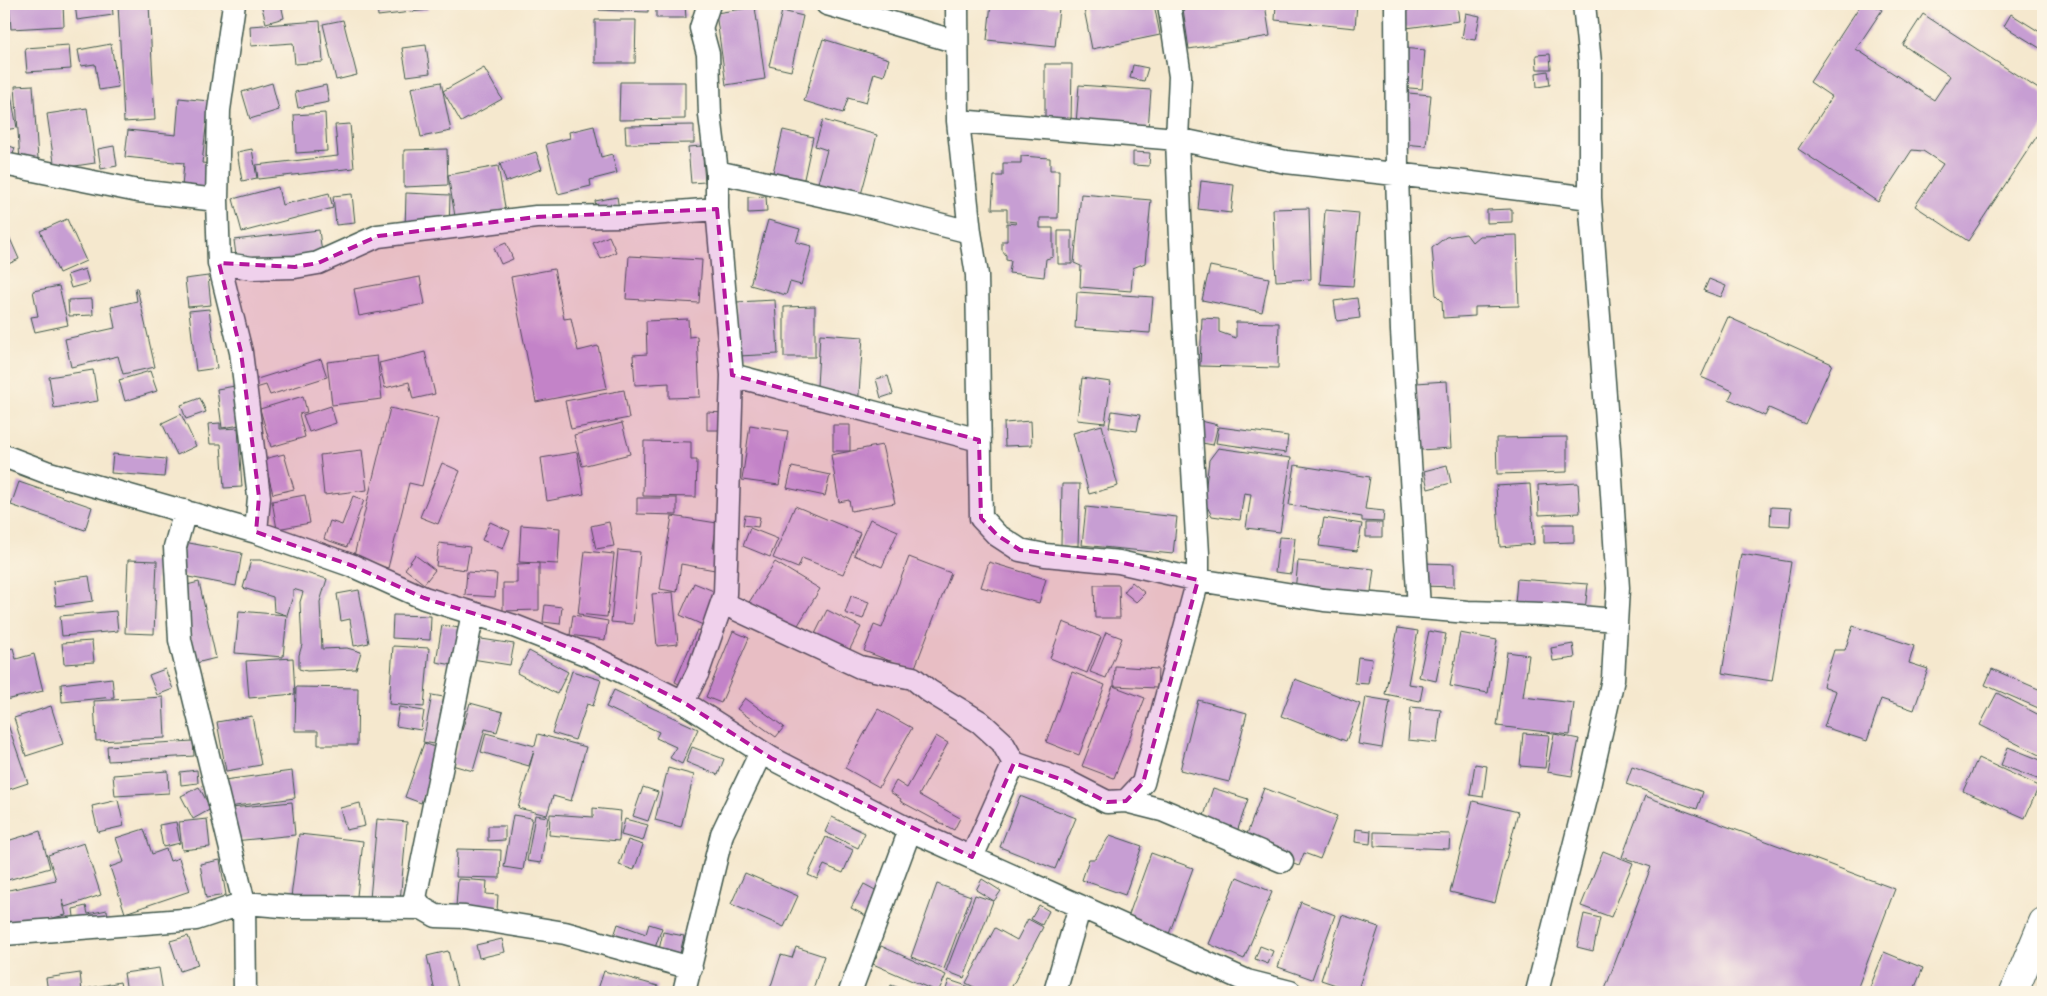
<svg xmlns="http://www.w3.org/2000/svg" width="2047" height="996" font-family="Cardo,serif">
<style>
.building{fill:#c79ed3}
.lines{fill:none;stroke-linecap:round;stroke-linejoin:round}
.minor-casing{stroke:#3f574b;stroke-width:25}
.tertiary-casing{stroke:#3f574b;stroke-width:30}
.minor{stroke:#fff;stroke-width:22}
.tertiary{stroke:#fff;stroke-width:28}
.marked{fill:#b5179e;fill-opacity:0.2;stroke:#b5179e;stroke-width:4;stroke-dasharray:10 6;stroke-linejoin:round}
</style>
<rect width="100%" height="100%" fill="#fcf5e5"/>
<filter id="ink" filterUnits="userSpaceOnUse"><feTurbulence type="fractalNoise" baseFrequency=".02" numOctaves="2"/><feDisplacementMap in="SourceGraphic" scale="10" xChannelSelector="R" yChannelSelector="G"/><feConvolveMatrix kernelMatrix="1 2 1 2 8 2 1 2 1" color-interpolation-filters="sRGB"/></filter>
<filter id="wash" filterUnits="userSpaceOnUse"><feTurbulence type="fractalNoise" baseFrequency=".0096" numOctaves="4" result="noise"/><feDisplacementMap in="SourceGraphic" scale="20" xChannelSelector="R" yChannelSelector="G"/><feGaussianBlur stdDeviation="1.12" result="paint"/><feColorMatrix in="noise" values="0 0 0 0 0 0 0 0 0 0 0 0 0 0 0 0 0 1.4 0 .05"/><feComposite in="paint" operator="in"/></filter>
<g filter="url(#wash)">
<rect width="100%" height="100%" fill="#f5e8ce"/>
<g id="blocks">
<path class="building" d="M9,4H63L64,26L11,29Z
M75,4H112L113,15L77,20Z
M118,4H149L155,120L124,122Z
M261,4H281L284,18L266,23Z
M377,4H428V10L378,16Z
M600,4H648V12L599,10Z
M991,4H1016L1059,8L1055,47L987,40Z
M1083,4H1154L1160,35L1092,49Z
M1215,4H1265L1270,36L1189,49L1183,9Z
M1276,4H1357L1355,28L1275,20Z
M1397,4H1457L1459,21L1399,29Z
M1861,4H1872L1882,10L1856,49L1934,100L1950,76L1903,45L1923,14L2043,92V127L1968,241L1915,206L1943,164L1923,151L1912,150L1878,202L1798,149L1832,97L1810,82Z
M656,5H685L686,18H656Z
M755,7L765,79L726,85L716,13Z
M782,11L803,16L791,71L769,66Z
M1466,13L1480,16L1475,40L1462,38Z
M2011,14L2043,34V50L2004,26Z
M343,20L357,75L336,80L323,24Z
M595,20H636L635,63H595Z
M320,21L323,62L295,64L293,43L251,46L250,26Z
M823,39L889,59L884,76L874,73L866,103L848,98L843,113L804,101Z
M111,44L118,87L99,90L95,64L81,66L78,50Z
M69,45L71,69L27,72L25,48Z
M426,45L430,73L407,76L402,48Z
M1389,47L1425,50L1422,89L1385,86Z
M1550,54L1551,69H1537L1536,55Z
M4,57L17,128L4,130Z
M1045,64H1072L1071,124L1045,123Z
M1133,65L1148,68L1144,81L1130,78Z
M484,68L502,99L461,122L443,91Z
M1548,71L1550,85L1537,87L1536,73Z
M441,82L451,131L421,137L411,88Z
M620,82H685V119L619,120Z
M272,83L279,110L250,119L242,92Z
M33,85L38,159L20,161L15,86Z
M326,85L329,102L298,108L295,92Z
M1079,85L1151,90L1148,129L1076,124Z
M1397,92L1431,95L1426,146L1392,143Z
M179,98L209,101L202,163L210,164L207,189L182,187L184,163L125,157L128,130L176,135Z
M87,108L95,163L55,169L47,114Z
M325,113L327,151L296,153L294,115Z
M823,120L877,135L859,202L816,190L827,150L815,146Z
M350,124L354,168L258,179L256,165L338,156L335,125Z
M694,125V143L626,144L625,126Z
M594,126L601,157L612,154L617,173L590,180L591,186L558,194L546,144L570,138L569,132Z
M783,130L813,137L802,188L771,181Z
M4,144L15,148L10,163L4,161Z
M114,146L117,166L101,169L98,149Z
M702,146L705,182L691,183L688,147Z
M252,149L257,178L242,181L237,152Z
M447,149L448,185L404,187V150Z
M536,152L542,169L506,182L500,164Z
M1133,152L1150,153L1149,166L1133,165Z
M1021,156L1050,158V170H1059L1058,218H1040V228H1053V257L1046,259L1044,277L1009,273L1011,261L1006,260V255L1002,250V241H1007V223L1016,224V222L1007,221V209H992L994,176H1003V163H1021Z
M498,166L506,213L456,222L448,175Z
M1201,181L1234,185L1231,213L1198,209Z
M278,187L282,205L329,193L333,208L242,232L233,199Z
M406,193L450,195L449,231H405Z
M352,194L355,223L336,225L333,196Z
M1081,194L1151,200L1145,263L1133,268L1131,291L1080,287L1081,266L1074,263Z
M766,196L767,212L748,213V197Z
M617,197L619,209L597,213L595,201Z
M1309,208L1311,279L1276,281L1273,209Z
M1512,209V222L1487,223V210Z
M1325,210L1359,213L1353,286L1320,284Z
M67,219L86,261L59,273L40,231Z
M768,220L800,229L796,242L812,246L801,285L790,282L786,295L750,285Z
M4,225L19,259L4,266Z
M319,230L324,269L239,279L234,240Z
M1058,231H1072V264H1058Z
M1466,234L1472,242L1479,236L1517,235L1519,306L1475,307V316L1443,318L1442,301L1436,295L1432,248L1446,237Z
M609,236L616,252L601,259L593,243Z
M506,243L513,259L501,264L494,248Z
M629,256L702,260L699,303L626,299Z
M1210,266L1269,278L1262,312L1202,300Z
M85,269L89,283L71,288L67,275Z
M554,269L564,319L571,318L578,351L598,346L607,388L536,402L511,277Z
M208,276L211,305L188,307L185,279Z
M420,277L425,304L359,316L354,289Z
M1709,279L1726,286L1721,297L1704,291Z
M59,286L68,325L35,332L31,317L38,316L33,291Z
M135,288H137L155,367L123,374L118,356L71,367L65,339L115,328L111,307L137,301Z
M1077,292L1153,297L1150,333L1075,328Z
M1357,298L1360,318L1337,321L1334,301Z
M92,299L93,315L69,316L68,300Z
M775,300L778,354L739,356L736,302Z
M815,306V357H784V307Z
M209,309L217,368L196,371L189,311Z
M1728,317L1832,364L1805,424L1769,408L1765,416L1729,399L1733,391L1701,377Z
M1202,318L1219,319V332L1236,338V322L1279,323L1278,368L1200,366Z
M688,319L689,337L697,336L700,397L669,398V383L635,385L633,355L647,354L646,321Z
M820,334L863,337L858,407L816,404Z
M425,352L435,394L413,399L409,382L385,388L379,363Z
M377,356L382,399L332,405L327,362Z
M321,359L327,377L270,395L266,385L256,388L254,380Z
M93,370L98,401L54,408L49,377Z
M150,371L157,391L125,401L119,380Z
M888,376L893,394L881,398L876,379Z
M1082,378L1111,382L1105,423L1077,420Z
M1447,381L1451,448L1405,451L1401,384Z
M235,386L241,425L222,428L217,389Z
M624,390L629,418L571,429L565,401Z
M303,396L307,412L299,414L305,437L271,447L260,409Z
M200,398L206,412L186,419L181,405Z
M331,406L336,423L309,432L303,415Z
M390,408L438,419L422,486L409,483L388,568L353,560Z
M1112,411L1140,415L1137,431L1109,427Z
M707,412L725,413V430H707Z
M181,414L196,446L177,455L162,423Z
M1031,421L1032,445L1005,446L1004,423Z
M1201,421L1218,425L1213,445L1197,442Z
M220,423V429L238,428L242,487L224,488L221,444H210L208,424Z
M622,423L630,454L582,466L574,435Z
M750,425L788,431L779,485L742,480Z
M833,425H850V451H833Z
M1102,425L1118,486L1089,494L1073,433Z
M1219,427L1288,436L1286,453L1216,443Z
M1567,437V472L1497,474L1496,438Z
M644,441L691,442V460H697L696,497L643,496Z
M882,445L895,503L851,511L849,500L839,502L831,455Z
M1218,448L1291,458L1280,532L1246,528L1251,494L1244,493L1240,520L1212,516L1204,501L1209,460Z
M362,450L367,490L324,495L320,455Z
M577,452L584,494L547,501L541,458Z
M113,454L166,459L164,477L111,473Z
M284,454L294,489L273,494L264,459Z
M442,463L460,471L438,524L420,517Z
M1295,465L1370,477L1365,509L1384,511L1383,522L1362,521V517L1289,505Z
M1447,465L1451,483L1428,489L1424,471Z
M792,467L830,475L825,496L787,488Z
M19,482L92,507L85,530L11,505Z
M1578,483L1580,513L1539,515L1538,485Z
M1062,484H1080L1078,546L1061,545Z
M1530,484L1534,544L1500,547L1496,486Z
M305,495L310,523L277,529L272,501Z
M353,496L364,500L347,547L324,539L330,521L342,525Z
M637,498H677V515L637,514Z
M795,506L860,533L843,574L802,558L798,568L773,558Z
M1086,507L1177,517L1173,554L1082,545Z
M1771,507L1791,508L1790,526L1770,525Z
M745,515L760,517L758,527L743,525Z
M672,516L717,523L713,548L718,549L715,570L681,564L677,592L660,589Z
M1324,518L1362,524L1357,551L1319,546Z
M870,519L898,531L882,567L854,555Z
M490,522L510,531L503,549L482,540Z
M609,522L614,546L596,549L591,526Z
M1366,523H1382V537H1366Z
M1544,524H1574V542L1544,543Z
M521,525L560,528L558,564L519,562Z
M750,528L778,539L770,557L743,546Z
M1279,537L1295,538L1291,574L1275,572Z
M184,542L242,553L236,586L178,575Z
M439,543L470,547L466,570L436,566Z
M618,550L640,552L633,624L611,622Z
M585,551L614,554L607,617L578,614Z
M1741,554L1791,562L1772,681L1722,673Z
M415,555L435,570L424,584L405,569Z
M909,557L951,573L914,670L864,651L874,625L882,628Z
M128,560L157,561L154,634L125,633Z
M251,560H260L327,579L320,602L322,649L347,648L361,652L356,669L307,671L299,669V655L302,645L300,602L303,592L293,589V596L287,615L283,657L235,653L239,611L286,615L274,611L273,597L243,588Z
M1298,561L1374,569L1370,599L1295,591Z
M775,562L820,589L792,635L746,607Z
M989,562L1046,579L1039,603L981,587Z
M539,563V610L503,611V583H517V564Z
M1422,563L1454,564V587L1422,586Z
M467,572L497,574L495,597L465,595Z
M89,576L93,601L56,606L53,581Z
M1517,579L1588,584L1585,610L1515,604Z
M199,582L216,658L196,663L179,587Z
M1132,582L1145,593L1136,602L1124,592Z
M694,583L716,592L703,625L680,615Z
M1094,585H1119L1120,618H1095Z
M359,590L369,643L354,646L350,619L341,621L337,594Z
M673,592L678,644L657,646L652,594Z
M851,596L869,602L863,619L845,613Z
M545,605L562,607L560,624L543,622Z
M827,610L861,627L846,657L812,640Z
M116,611L118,631L62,636L60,616Z
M393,615L431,616L430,640L392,638Z
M573,615L608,621L605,640L570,635Z
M1063,622L1101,637L1087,673L1050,658Z
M442,625L465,629L459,666L436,662Z
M1853,626L1914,646L1909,663L1928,669L1914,710L1881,699L1867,741L1824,727L1836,691L1823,686L1834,650H1845Z
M1398,628L1418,631L1408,684L1423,686L1420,701L1385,694Z
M697,630L714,637L691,690L675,682Z
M733,631L749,638L721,703L706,697Z
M1429,631L1446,634L1436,681L1419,677Z
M1106,632L1122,638L1106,678L1090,672Z
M1460,633L1497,640L1488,693L1450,686Z
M475,638L514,644L510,665L472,659Z
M92,641L94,662L64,664L62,643Z
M1573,644L1575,658L1553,661L1551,648Z
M393,646L429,648L424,707L389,704Z
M13,648L16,659L34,654L43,691L6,700L4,691V650Z
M529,651L568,672L557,694L517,673Z
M1507,652L1529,655L1523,697L1574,703L1570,735L1497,726Z
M1358,657L1372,659L1368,684L1355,683Z
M293,658L295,694L249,698L246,661Z
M1115,666L1158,669L1157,688L1114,686Z
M165,669L173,689L157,695L149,675Z
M1992,669L2043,691V710L1985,685Z
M572,671L601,680L593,706L587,704L575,740L552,733Z
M1072,672L1105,685L1079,755L1046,742Z
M112,678L114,697L62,702L61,684Z
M1295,679L1360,704L1346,741L1281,716Z
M1113,686L1145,698L1114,778L1082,766Z
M296,687L358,688L357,745H318V731H295Z
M614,690L698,729L682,764L670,758L676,747L656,738L659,732L606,707Z
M1997,693L2043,717V757L1980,725Z
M432,695L455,699L446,746L423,742Z
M163,697L165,738L96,741L94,701Z
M1366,697L1390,701L1382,748L1358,744Z
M745,698L784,727L776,737L737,709Z
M1198,700L1247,713L1229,782L1180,770Z
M470,703L503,712L497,732L485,729L473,771L452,765Z
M51,706L63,744L26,756L14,718Z
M399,707L424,711L421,730L396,726Z
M1411,707L1441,710L1437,743L1408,740Z
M878,709L912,728L879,787L845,768Z
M4,713L28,783L4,791Z
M252,716L261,765L226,771L217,722Z
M486,733L535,746L538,734L586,747L571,801L553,796L547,815L518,808L534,751L529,766L481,752Z
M1523,733L1549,735L1545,768L1520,766Z
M1554,734L1579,739L1572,776L1547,772Z
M936,736L948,743L919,795L960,818L954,830L900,801L901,799L890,792L896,781L907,788Z
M193,741L194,756L108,761L107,746Z
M424,743L440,749L421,803L405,797Z
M692,747L724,759L718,775L686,762Z
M2008,747L2043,761V772L2040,780L2001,765Z
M1978,758L2039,786L2025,818L1963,791Z
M1475,764L1487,766L1483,797L1470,795Z
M1632,767L1703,792L1697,809L1626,784Z
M668,768L694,775L681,827L655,820Z
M197,770L198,783L181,785L180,772Z
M168,771L169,793L115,796L113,775Z
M292,771L295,798L228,807L224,780Z
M199,787L211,809L193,819L181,796Z
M643,787L658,792L648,821L633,816Z
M1213,788L1248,799L1237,832L1202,822Z
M1264,788L1337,816L1320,859L1304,853L1299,866L1243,845Z
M1020,796L1076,818L1055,869L1000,847Z
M1645,796L1895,889L1856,992H1604L1651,867L1622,857Z
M118,800L124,826L98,832L92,806Z
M1473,801L1518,812L1495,903L1450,892Z
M292,802L295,835L234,841L231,808Z
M360,803L365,826L346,830L340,808Z
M593,808L621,811L619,841L549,835L550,814L593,817Z
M513,815L532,818L523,870L504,867Z
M535,815L548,817L541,863L527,861Z
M832,817L865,833L858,848L825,832Z
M207,819L210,847L182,850L179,822Z
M377,819L407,822L400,902L370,899Z
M625,819L648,825L643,841L621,835Z
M176,822L180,843L163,847L159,825Z
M488,826H505V840L488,841Z
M144,829L152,854L166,849L170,861L179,858L190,891L125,913L110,867L124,862L116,838Z
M1356,829L1371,831L1370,844L1355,842Z
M40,831L50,868L4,881V842Z
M1374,832L1450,834L1449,849L1374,846Z
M299,834L363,841L356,905L291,897Z
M1110,835L1142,846L1125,895L1082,880L1089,859H1095Z
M826,837L853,850L843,873L824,865L817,879L808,875Z
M628,840L643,845L634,870L619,865Z
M84,843L101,895L65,907L62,899L66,915L4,929V891L56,880L48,855Z
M457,849L501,850L500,878L456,877Z
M1603,851L1633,863L1611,917L1581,906Z
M1151,853L1193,868L1169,934L1127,920Z
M220,860L226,895L206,898L200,864Z
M745,873L798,896L784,927L731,904Z
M1237,877L1272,892L1244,959L1209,944Z
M458,879L487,881L486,894L498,895L497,910L456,907Z
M982,879L1001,891L994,901L976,890Z
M864,884L879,892L866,916L851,908Z
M937,884L971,896L944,969L911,957Z
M975,895L993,901L964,978L946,971Z
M1301,902L1335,915L1312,979L1278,967Z
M1039,905L1049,911L1042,925L1031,919Z
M86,906L88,914L107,910L109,926L76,932L73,909Z
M1584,914L1600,918L1593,951L1577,947Z
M1342,915L1379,927L1357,992L1321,980Z
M1028,919L1043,927L1009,992H984L966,983L995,928L1017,940Z
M618,924L646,934L649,924L662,928L652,956L612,942Z
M663,932L684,936L679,958L658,954Z
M188,936L198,965L180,971L170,941Z
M502,939L505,952L479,958L476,945Z
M881,946L946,975L938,992L873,964Z
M1260,946L1273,951L1268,964L1255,959Z
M796,947L824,956L812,992H769L781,955L792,958Z
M448,951L458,992H435L427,956Z
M1884,952L1923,968L1913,992H1868Z
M159,968L163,992H127L124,973Z
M604,971L658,986L656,992H638L618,987L617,989L627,992H597Z
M80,973L82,992H48L46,978Z
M949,980L973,988L971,992H945Z
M120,982L122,992H86L85,989Z
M891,985L910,992H889Z"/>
</g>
</g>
<g filter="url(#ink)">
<use href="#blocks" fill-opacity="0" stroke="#3f574b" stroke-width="1"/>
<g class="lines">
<defs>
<path id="minor" d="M234,4L219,110L217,200L219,263L241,352L259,497L256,532
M827,4L957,42
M957,4L958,121L970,232L977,275L981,518L997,535L1020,550L1045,555L1119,562L1198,580L1324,600L1468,612L1542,614L1616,620
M1396,4L1397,174L1402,331L1419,608
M958,121L1177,139L1286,162L1440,179L1590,198
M4,164L138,191L217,200
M717,172L852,202L970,232
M219,263L252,268L295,267L318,263L378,236L536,217L626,216L717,209
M732,375L979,440
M4,456L46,472L256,532L353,566L424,598L514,626L588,655L683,702L771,758L910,830L1247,981L1290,992
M185,511L175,547L180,640L244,903L245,992
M723,603L860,667L913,678L929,691L980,722L1002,742L1014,763L1066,781L1107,802L1126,801L1143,783L1198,580V554L1184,315L1177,139L1180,76L1169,4
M473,613L415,898L422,908L436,916L465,917L565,933L691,968
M683,702L698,672L725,594L732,375L717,209V172L710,115L708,54L701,28L709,4
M1126,801L1162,810L1282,861
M972,857L1014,763
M4,934L196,919L244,903L293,907L422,908
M684,992L722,834L761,752
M850,992L910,830
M1055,992L1080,906
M1537,992L1587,795L1613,679L1618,588L1609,448L1590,198V63L1584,4"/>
<path id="tertiary" d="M2014,992L2043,922"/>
</defs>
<use href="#minor" class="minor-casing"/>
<use href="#tertiary" class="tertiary-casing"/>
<use href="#minor" class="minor"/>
<use href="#tertiary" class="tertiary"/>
</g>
</g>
<path class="marked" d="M717,209L732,375L979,440L981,518L997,535L1020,550L1119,562L1198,580L1143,783L1126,801L1107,802L1066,781L1014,763L972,857L771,758L683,702L588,655L514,626L424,598L353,566L256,532L259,497L241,352L219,263L295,267L318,263L378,236L536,217Z"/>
<rect width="2047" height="996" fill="none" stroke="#fcf5e5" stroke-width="20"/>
</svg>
